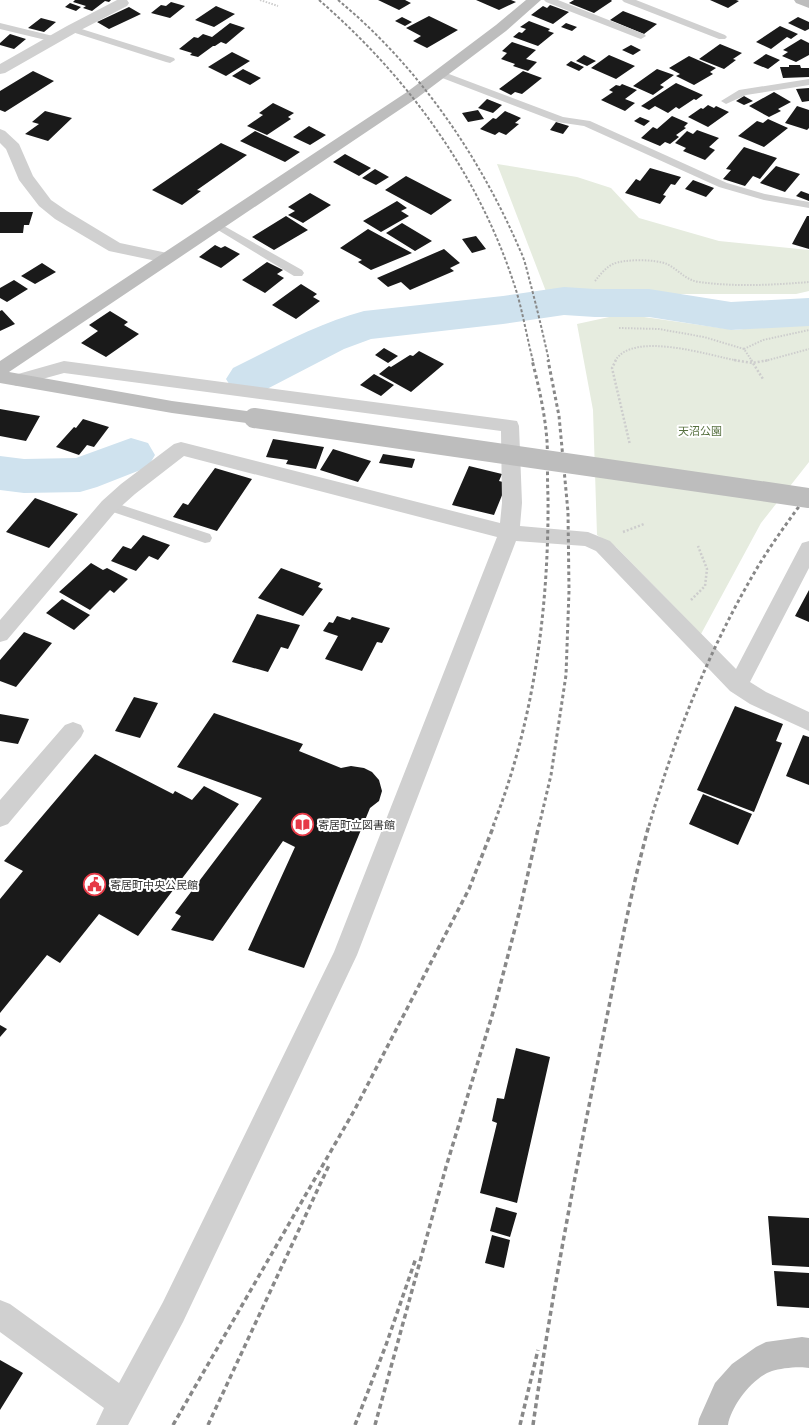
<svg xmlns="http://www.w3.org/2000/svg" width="809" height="1425" font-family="'Varela Round','Noto Sans JP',sans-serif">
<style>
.green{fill:#e6ecdf}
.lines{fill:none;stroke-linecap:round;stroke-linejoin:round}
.river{fill:#cfe2ee;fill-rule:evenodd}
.building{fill:#1a1a1a}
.path-far1{stroke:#cdcdcd;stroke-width:2;stroke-dasharray:1.5 1.5;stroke-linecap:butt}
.path{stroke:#cdcdcd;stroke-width:2.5;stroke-dasharray:2 2;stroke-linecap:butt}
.lane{fill:#d0d0d0;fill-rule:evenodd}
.street{fill:#d0d0d0;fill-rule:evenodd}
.secondary{fill:#bdbdbd;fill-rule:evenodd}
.rail-far2{stroke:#888;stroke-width:2;stroke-dasharray:3 2;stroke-linecap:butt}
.rail-far1{stroke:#888;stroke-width:3;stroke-dasharray:3.5 3;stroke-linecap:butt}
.rail{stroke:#888;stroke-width:3.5;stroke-dasharray:5 3.5;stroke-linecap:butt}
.secondary-bridge{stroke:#bdbdbd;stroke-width:20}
.labels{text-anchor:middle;stroke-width:4;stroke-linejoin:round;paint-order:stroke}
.park-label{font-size:11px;fill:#56703f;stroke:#fff}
.poi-label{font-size:11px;fill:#333;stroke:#fff;text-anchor:start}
</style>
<rect width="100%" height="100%" fill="#fff"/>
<path class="green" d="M497,164L577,177L611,188L639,218L719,241L809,250V291L796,294H547Z
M623,314L735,330L809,322V462L761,523L701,634L616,547L597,535L593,410L577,324Z"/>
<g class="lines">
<path class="river" d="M564,287L595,289H649L731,302L809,298V326L731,330L649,317H595L564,315L503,324L371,339L344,349L265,390L249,394L233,390L226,379L233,368C276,347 318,323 364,311L503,296Z
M131,438L148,443L155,455L148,467L97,487L80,492L24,493L0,490V456L24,459L76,458Z"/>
</g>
<path class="building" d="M75,0H111L109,2L105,1L92,11L83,8L86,6L73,2Z
M378,0H405L411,3L399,10Z
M476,0H511L516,2L499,10Z
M574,0H611L612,1L594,13L569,3Z
M710,0H736L739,1L728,8Z
M171,2L185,6L170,18L151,13L161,5L166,6Z
M70,3L81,7L76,11L65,7Z
M550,5L569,12L553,24L531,15L543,6L547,8Z
M216,6L235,14L214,27L195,20Z
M129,7L141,14L109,29L97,22Z
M623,11L657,24L644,34L610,20Z
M429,16L458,30L427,48L413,41L421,36L406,28Z
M402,17L412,22L405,26L395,21Z
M798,17L809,22V29L805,31L788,23Z
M41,18L56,22L44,32L28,28Z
M529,21L550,29L548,31L554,33L538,46L513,37L519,32L522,33L526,29L520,27Z
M230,23L245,28L226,44L221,42L215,46H213L198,57L190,55L192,53L179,49L194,37L198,38L203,34L212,37Z
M566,23L577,27L572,31L561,27Z
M780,26L798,34L791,39L787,37L771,49L756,42Z
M10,34L26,39L14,49L0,45V43Z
M801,39L809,43V55L796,62L782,56L788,52L783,50Z
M512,42L536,50L526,59L537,62L528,71L513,66L515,64L501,59L507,53L502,51Z
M720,44L742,53L733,59L736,60L724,69L699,59Z
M631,45L641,50L633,55L622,50Z
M232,52L250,61L226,76L208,67Z
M766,54L780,60L768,69L753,63Z
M584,55L596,61L587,66L576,61Z
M609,55L635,66L616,79L591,68Z
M689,56L716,68L710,72L713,74L694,85L676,76L680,74L669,68Z
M571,61L584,67L579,71L566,65Z
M789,65H800L801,68H809V77L783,78L780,67H789Z
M243,69L261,78L250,85L232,76Z
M657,69L674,75L660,85L664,87L653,95L633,86Z
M33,71L54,81L5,112L0,110V91Z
M523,71L542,78L522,94L515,92L511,95L499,89Z
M676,83L703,95L696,100L694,99L679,109L676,107L668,113L655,106L649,110L641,106Z
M622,84L637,90L625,99L635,103L625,111L601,100L613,92L609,90L616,85L620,86Z
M809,88V101L802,102L796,89Z
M774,92L791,102L778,109L781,111L769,117L749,106Z
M744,96L753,101L744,105L736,101Z
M487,99L502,105L493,113L478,108Z
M273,103L294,113L288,117L291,119L267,135L247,126L263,115L259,113Z
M708,105L714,108L716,106L729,112L708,127L688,117L701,108L703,109Z
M797,106L809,110V128L807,130L785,123Z
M478,110L484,119L468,122L462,113Z
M45,111L72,118L48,141L25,134L39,124L32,122Z
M505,111L521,118L515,123L519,124L506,135L499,132L495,135L480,129L493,118L496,119Z
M672,116L688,123L684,127L686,128L676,135L679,137L670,144L665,142L660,146L641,138L653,127L657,129Z
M640,117L650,121L644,126L634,121Z
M768,119L788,128L764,147L738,136L757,121L763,123Z
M556,122L569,126L563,134L550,130Z
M309,126L326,135L310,145L293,137Z
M697,130L719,138L709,147L715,150L705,160L683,151L686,148L675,143L687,131L693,134Z
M255,131L300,152L285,162L240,141Z
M221,143L247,155L197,190L201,191L182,205L152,190Z
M744,147L777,158L760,179L753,176L745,186L723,179L731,170L726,169Z
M345,154L371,168L359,176L333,162Z
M776,166L800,174L785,192L760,183Z
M650,168L681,177L675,185L671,184L663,195L666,196L660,204L625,193L636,179L640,181Z
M375,169L389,177L376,185L362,178Z
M406,176L452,200L431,215L385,190Z
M693,180L714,188L706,197L685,189Z
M801,191L809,194V201L796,196Z
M310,193L331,205L303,223L288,215L295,211L288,207Z
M397,201L407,208L401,211L409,216L381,232L363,221Z
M0,212H33L29,225H24L23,233H0Z
M286,216L308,230L274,250L252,237Z
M807,216H809V249L792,244Z
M402,223L432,241L415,251L386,233Z
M368,229L412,253L371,270L358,262L362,260L340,248Z
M476,236L486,249L472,253L462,239Z
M215,245L221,248L225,246L240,254L221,268L199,257Z
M444,249L460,263L450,268L454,271L410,290L401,282L388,287L377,278Z
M267,262L283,270L277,274L284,278L265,293L242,280Z
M42,263L56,272L35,284L21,276Z
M14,280L28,289L7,302L0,298V288Z
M301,284L317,294L313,297L320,301L296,319L272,305Z
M2,310L15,324L0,331V311Z
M110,311L128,322L124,325L139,334L106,357L81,343L98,331L89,325Z
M384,348L398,356L388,363L375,355Z
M419,351L444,364L411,392L379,374L389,366L391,367L410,355L413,356Z
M374,374L394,385L381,396L360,385Z
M0,409L40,416L26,441L0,436Z
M83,419L109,427L94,447L87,445L79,455L56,447L74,427L76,428Z
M273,439L324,447L316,469L286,464L288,460L266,457Z
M333,449L371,461L358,482L320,470Z
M383,454L415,459L412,468L379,463Z
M469,466L502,474L499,481L507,483L494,515L452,505Z
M215,468L252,479L217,531L173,517L183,503L188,505Z
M35,498L78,514L49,548L6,532Z
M143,535L170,545L158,560L149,556L136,571L111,561L123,546L131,549Z
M91,563L103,570L107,568L128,579L114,593L110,590L90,610L59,592Z
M281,568L321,583L318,587L323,589L303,616L258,598Z
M809,590V622L795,616Z
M62,599L90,615L74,630L46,613Z
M257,614L300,625L288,649L281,647L268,672L232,662Z
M337,616L350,620L352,617L390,628L382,643L377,642L362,671L325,659L338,636L323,631L329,622L333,623Z
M24,632L52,643L16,687L0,681V660Z
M134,697L158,703L140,738L115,731Z
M735,706L783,724L776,741L782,743L754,812L697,790Z
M214,713L303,744L299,751L341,768L351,766L364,768L372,772L379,780L382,791L379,801L370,808L304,968L248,950L295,847L283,841L213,941L171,930L181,916L175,913L262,798L177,767Z
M0,714L29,719L18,744L0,741Z
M803,735L809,737V785L786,776Z
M95,754L173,794L175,791L192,800L204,786L239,804L138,936L99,914L60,963L47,955L0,1013V899L23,871L4,861Z
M703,794L752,814L738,845L689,824Z
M0,1025L7,1029L0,1037Z
M516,1048L550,1057L517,1203L480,1193L497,1123L492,1121L497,1098L504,1099Z
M496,1207L517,1213L510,1237L490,1231Z
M768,1216L809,1218V1267L772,1265Z
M492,1235L510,1240L504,1268L485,1263Z
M774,1271L809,1273V1308L777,1306Z
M0,1360L23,1373L0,1410Z"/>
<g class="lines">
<path class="path-far1" d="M260,0L278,6
M595,281C600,275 605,268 613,264C624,259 655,259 667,264C679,270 685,280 699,282C735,287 773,285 809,282
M619,328L659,329L704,337L744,349L752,361
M744,349L763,340L809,330
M615,361C633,330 711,356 739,361
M765,361L809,349"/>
<path class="path" d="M616,360L612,368L630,445
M734,360L752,363L769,360
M751,360L763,379
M623,532L644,524
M691,600L705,586L707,569L698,546"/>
<path class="lane" d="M544,0H558L644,34L646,36L641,39L638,38L546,2Z
M622,0H636L725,35L727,37L725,39H719L624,2Z
M0,23L57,37L59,39L54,42L0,29Z
M72,26L174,58L175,60L170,63L166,62L69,31L67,29L69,27Z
M441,71L563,117L590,121L727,183L765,194L809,202V208L764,200L719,187L584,126L557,122L437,76L436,74Z
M809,79V85L746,95L726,104L721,101L739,90Z
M217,222L302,270L304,273L302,276H294L213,227L211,225L213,223Z
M109,501L210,534L212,538L210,542L205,543L104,509L102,506L104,503Z"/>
<path class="street" d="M117,0H127L129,3L127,6L77,32L5,73L0,74V64L67,26Z
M0,129L5,131L19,144L33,176L51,200L67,211L120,243L172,254L174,258L172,262L166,263L109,251L55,219L39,206L19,180L6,149L0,143Z
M64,361L517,421L519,426L522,503L520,526L588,532L610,541L736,669L802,543L809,541V568L750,682L766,692L809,712V731L750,704L730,691L596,551L585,546L516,541L357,955L183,1322L128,1425H96L104,1408L0,1332V1300L10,1304L119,1383L163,1302L334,952L497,537L184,456L135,494L116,511L7,640L0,642V620L102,501L121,484L174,444L181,442L500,523L502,503L501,431L64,373L17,386L11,384L8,380L11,376Z
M73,722L81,725L84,731L81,737L8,824L0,827V800L65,725Z"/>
<path class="secondary" d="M526,0H541L506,31L417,98L9,372L172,401L254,412L261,413L263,418L261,423L254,424L172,413L0,383V361L407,92L496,25Z
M794,0H809V8L796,3Z
M802,1337L809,1338V1368C800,1366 781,1368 772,1371C753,1377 731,1406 728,1425H698L699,1419L715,1383L732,1364L756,1347L766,1342Z"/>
<path class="rail-far2" d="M319,0C409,78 480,176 516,290C523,313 527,338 533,361
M338,0C418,66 479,155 520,250C525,260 527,271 530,282C537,308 543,334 549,361"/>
<path class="rail-far1" d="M493,826C534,722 549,607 548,496C547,478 548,459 547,441C545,414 539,387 532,360
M539,826L551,775L566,675L569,591L568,512L559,416L548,360
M649,826C674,739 707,654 753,575C769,547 789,520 809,493"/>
<path class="rail" d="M173,1425L354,1111L469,889L494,825
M208,1425L330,1163
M355,1425L386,1345L416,1258
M375,1425L446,1167L494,1009L519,913L539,825
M520,1425L538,1350
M533,1425C551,1301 574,1179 599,1056C615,979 628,901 649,825"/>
<path class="secondary-bridge" d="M254,418L809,498"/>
</g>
<defs>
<symbol id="library-ring" viewBox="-11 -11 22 22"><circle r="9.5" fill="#fff" stroke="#e63946" stroke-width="1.5"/><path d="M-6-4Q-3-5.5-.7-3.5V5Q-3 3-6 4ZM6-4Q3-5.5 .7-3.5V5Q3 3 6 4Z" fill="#e63946"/></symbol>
<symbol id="civic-ring" viewBox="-11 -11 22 22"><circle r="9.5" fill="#fff" stroke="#e63946" stroke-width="1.5"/><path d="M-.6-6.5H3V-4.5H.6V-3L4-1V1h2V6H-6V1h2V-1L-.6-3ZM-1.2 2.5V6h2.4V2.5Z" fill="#e63946"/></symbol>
</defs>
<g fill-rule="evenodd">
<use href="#library-ring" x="290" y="812" width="25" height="25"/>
<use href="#civic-ring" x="82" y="872" width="25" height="25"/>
</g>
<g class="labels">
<g class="park-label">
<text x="700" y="435">天沼公園</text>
</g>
<g class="poi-label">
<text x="318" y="829">寄居町立図書館</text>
<text x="110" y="889">寄居町中央公民館</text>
</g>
</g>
</svg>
